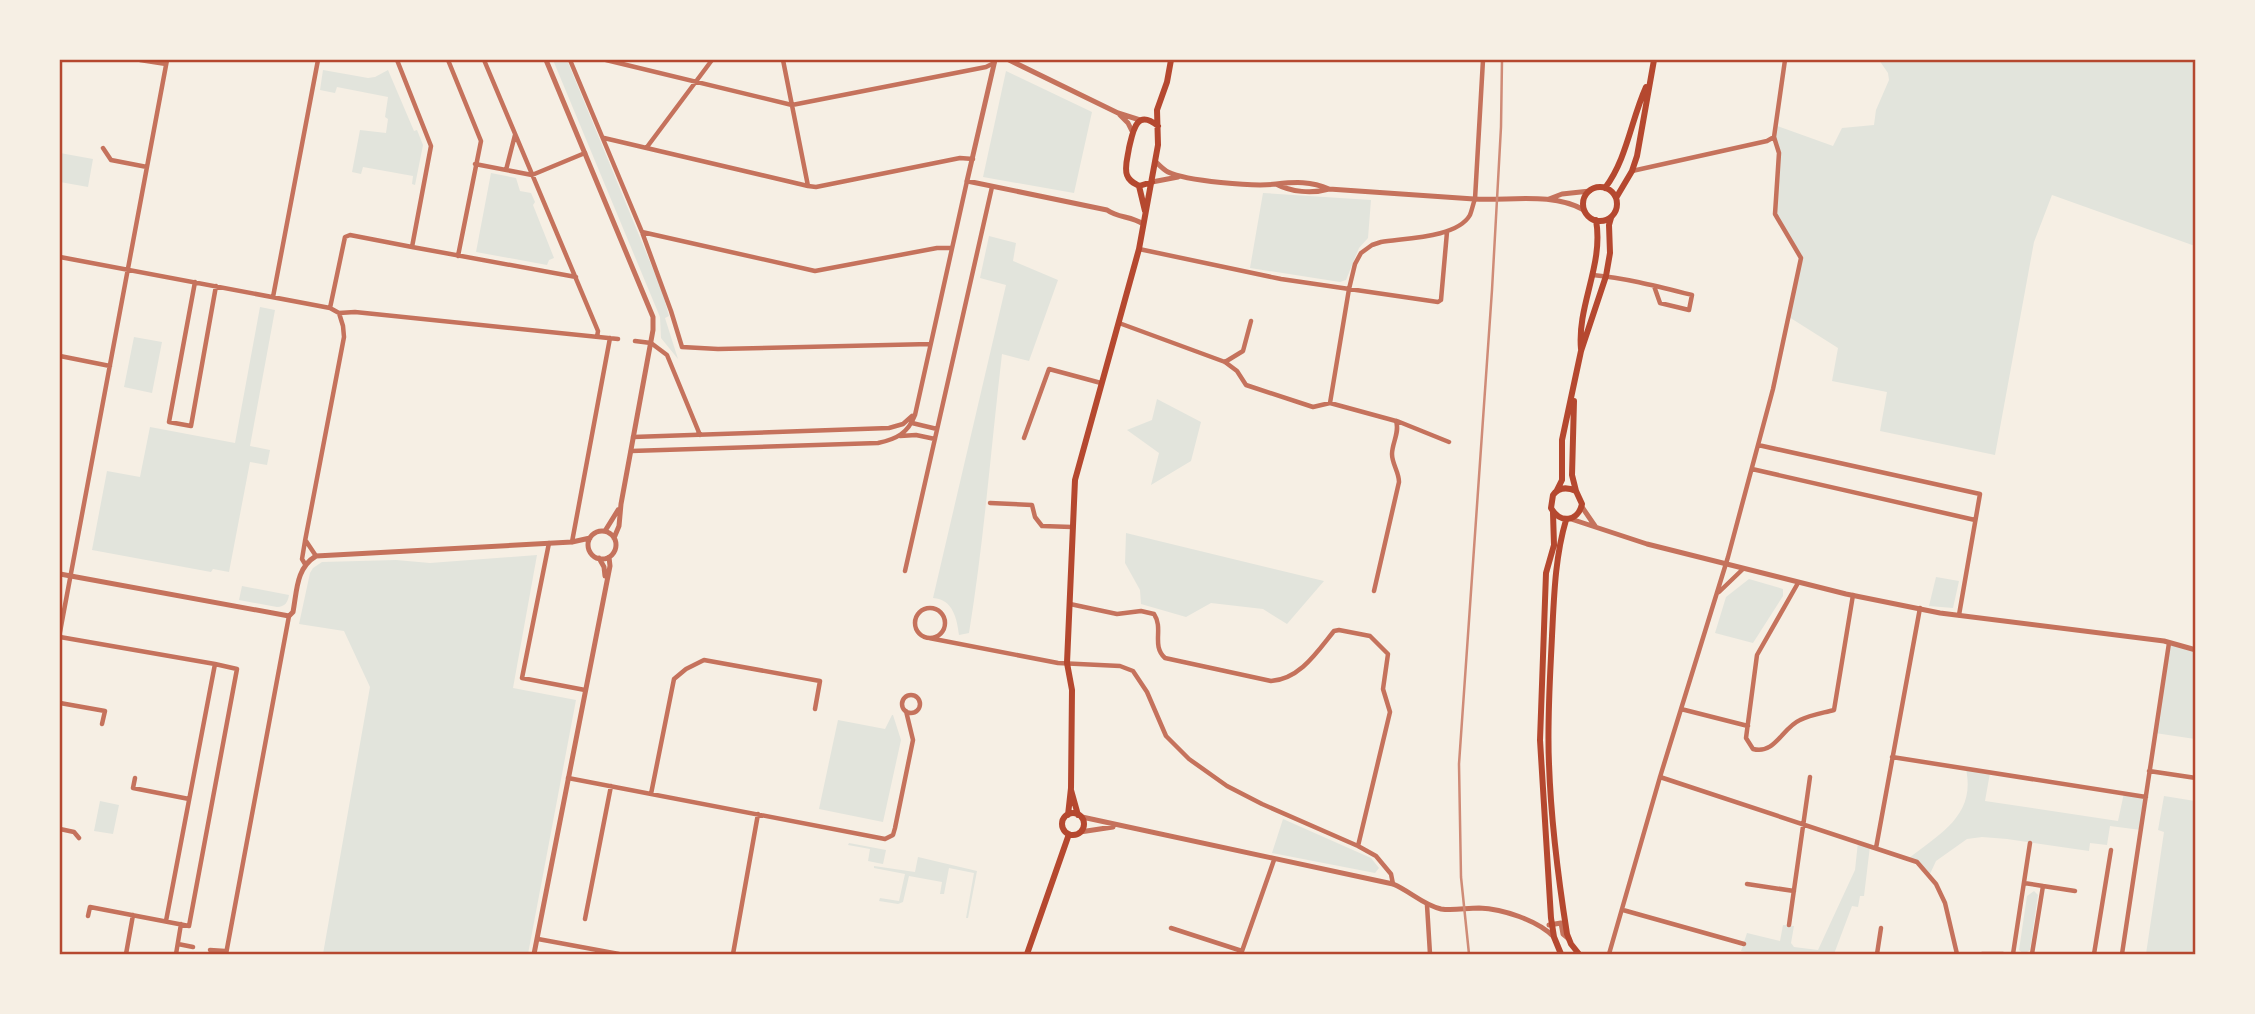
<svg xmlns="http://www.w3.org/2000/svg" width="2255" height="1014" font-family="'DM Sans',sans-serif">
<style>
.green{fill:#e2e4dc}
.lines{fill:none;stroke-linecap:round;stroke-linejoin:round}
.minor{stroke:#c5725c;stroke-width:4.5}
.tertiary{stroke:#c5725c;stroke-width:5}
.secondary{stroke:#b5482f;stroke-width:6}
.rail{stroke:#cf8b77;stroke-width:2.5}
.neatline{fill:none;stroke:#b5482f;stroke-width:2.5}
</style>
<rect width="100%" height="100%" fill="#f6efe4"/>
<path class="green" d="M553,60H567L662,291L669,316L665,318L678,359L661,338L660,317Z
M1879,60H2195V246L2052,195L2034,242L1995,455L1880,431L1887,392L1832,381L1838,348L1789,317L1801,258L1775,214L1779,153L1774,137L1777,126L1833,146L1842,128L1874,125L1876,110L1889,80L1888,73Z
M323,70L368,78L375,77L388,70L414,131L417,130L423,145L415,185L412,184L413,176L363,167L361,174L352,172L360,130L386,133L388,119L385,117L388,97L337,87L335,93L320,90Z
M1006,71L1092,112L1074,193L983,177Z
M60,153L93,159L88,187L60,182Z
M491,173L516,178L520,191L531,193L535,202L533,205L554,258L549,260L547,265L476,252Z
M1263,193L1371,200L1368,238L1359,248L1346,280L1340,282L1250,268Z
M989,236L1016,243L1013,261L1058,280L1029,361L1002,354C991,447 984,541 969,633L959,635C957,619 953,599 933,598L1006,285L980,278Z
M260,307L275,310L250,446L270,450L267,465L250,462L229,572L213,569L211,572L92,550L107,471L140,477L150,427L235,443Z
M134,337L162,342L152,393L124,387Z
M1157,399L1201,422L1191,461L1151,485L1159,453L1127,430L1152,420Z
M1126,533L1324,581L1287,624L1263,609L1211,603L1186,617L1141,604L1140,590L1125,563Z
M537,555L513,688L576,700L528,954H323L370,687L344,631L299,624L310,573L313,568L322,562L396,560L430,563Z
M1936,577L1959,581L1953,608L1929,606Z
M1749,579L1783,589V596L1753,643L1715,633L1726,597Z
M242,586L289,595C288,602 285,607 277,607L239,600Z
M2169,643L2195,650V739L2155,733Z
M892,715H893L901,740L883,822L819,809L838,720L885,729Z
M1966,769L1990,773L1985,801L2118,821L2124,793L2146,797L2141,830L2110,826L2107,845L2090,843L2089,851L2007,839L1982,837L1967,839L1936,861L1929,876L1917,862L1908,859C1940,833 1976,816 1966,769Z
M2164,796L2195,801V954H2146L2164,832L2158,830Z
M100,801L119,805L113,834L94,831Z
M1283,819L1371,858L1379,868L1375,873L1272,853Z
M1858,842L1870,846L1864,896H1860L1858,907L1852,906L1834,954H1756L1741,951L1747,933L1780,941L1783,925L1794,926L1791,943L1794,947L1818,950L1855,870Z
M849,843L886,850L883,864L868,861L870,849L848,845Z
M918,857L977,871L968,918H966L974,873L949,868L944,894H940L942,882L909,876L903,902L898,904L879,901L880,898L899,901L905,874L874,868V866L915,872Z
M2034,891L2038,895L2030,950L2024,954L2019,950L2027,896Z"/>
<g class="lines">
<path class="minor" d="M140,60L166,64
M448,60L481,141L458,256
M484,60L598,331L597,337
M570,60L642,232L671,311L682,347L718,349L930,344
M606,60L792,105L986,67L994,63
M783,60L808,186
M604,138L808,186L816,187L960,158L973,159
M647,147L712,60
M103,148L111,160L147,167
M475,164L532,175L585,153
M506,170L515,135
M1632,171L1767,141L1774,137L1785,60
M642,232L815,271L937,248H951
M412,247L576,277
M1139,249L1281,279L1438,302L1441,300L1447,232
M60,257L330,308L339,313L355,312L618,339
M1593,275C1626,278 1660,287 1692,295L1689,310L1660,303L1654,286
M195,282L169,422L191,426L216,286
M273,297L318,60
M330,308L345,237L350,235L412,247L431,146L397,60
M1119,323L1225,362L1237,371L1246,385L1313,407L1330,403L1396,421C1400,432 1392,443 1392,454C1392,464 1399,472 1399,482L1374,591
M635,341L651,343L667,355L700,435
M60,356L110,366
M1225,362L1243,351L1251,321
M1330,403L1349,289L1355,264L1361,253L1372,245L1381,242C1405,238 1457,238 1470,215C1472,210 1473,204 1475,199L1483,60
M1397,421L1449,442
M912,423L937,429
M900,436L916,435L935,439
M633,437L889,428L903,424L912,416
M1024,438L1049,369L1101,383
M1758,445L1980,494L1959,615
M631,451L878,443C897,439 908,433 915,415L967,181
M1752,469L1975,520
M990,503L1032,505L1035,517L1042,526L1072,527
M306,541L316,556
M572,542L610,338
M549,543L522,678L585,690
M305,564L302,559L305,541L344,337L343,326L339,313
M905,571L992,187
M1798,583L1757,655L1746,738L1753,749C1775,755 1782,728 1800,720C1810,715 1823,713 1834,710L1853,595
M1719,592L1743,569
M1070,604L1117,614L1141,611L1154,614C1164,629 1151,645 1165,658L1271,681C1300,679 1317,652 1334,631L1339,630L1370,636L1388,654L1383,689L1390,712L1358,846
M915 623a15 15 0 1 1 30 0a15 15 0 1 1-30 0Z
M60,632L167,60
M60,637L215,664
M929,638L1058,663L1120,666L1133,671L1147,692L1166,736L1189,759L1227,786L1262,804L1358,846L1376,856L1391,874L1393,884
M902 704a9 9 0 1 1 18 0a9 9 0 1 1-18 0Z
M60,703L105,711L102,724
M1681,709L1748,726
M1892,757L2146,797
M2149,771L2196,778
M1660,777L1917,862L1936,884L1945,903L1957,954
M135,778L133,788L189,799
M568,778L885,839L893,835L895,828L913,740L906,711
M651,794L674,679L686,669L704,660L820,681L815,709
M60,829L74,832L79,838
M1876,848L1920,608
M2024,883L2043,886
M1747,884L1794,891
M1427,905L1430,954
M1623,910L1744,944
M88,916L90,907L189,926L237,669L215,664L166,921
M585,919L611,786
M1789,925L1810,777
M1171,928L1242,951
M538,939L619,954
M178,944L193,947
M210,950L225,951
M126,954L133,915
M176,954L181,924
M226,954L289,616
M733,954L758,814
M1241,954L1274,860
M1609,954L1660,777L1728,557L1773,389L1801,258L1775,214L1779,153L1774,137
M1877,954L1881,928
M1982,954H2003
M2013,954L2030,843
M2032,954L2043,886L2075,891
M2094,954L2111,850
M2122,954L2169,643"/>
<path class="tertiary" d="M546,60L653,317V330L621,504L619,526L614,538
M995,60L967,181L1107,210C1118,218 1131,216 1143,224
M1009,60L1118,113L1140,120
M1120,115L1128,123L1132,131
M1156,162C1160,166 1164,170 1168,172C1186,181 1255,187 1276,184C1295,182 1311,181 1329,189C1377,192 1426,196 1474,199C1510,201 1552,192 1584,210
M1152,182L1178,177
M1276,184C1291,192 1312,194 1329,189
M1549,199L1562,194L1590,191
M1582,507L1595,526
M1571,519L1647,544L1846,594L1940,613L2164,641L2196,650
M605,531L618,510
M588 545a14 14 0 1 1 28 0a14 14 0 1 1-28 0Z
M599,558L604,567L605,576
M60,574L289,616L293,612C297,591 296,568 316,556L572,542L590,538
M1082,817L1393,884C1410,891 1423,905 1441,909C1453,911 1466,908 1479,908C1503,909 1537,920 1554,937
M1080,832L1113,827
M1549,925L1561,923L1563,934L1569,939
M534,954L610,566L609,557"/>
<path class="secondary" d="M1152,182L1139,186C1134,183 1129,181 1127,175C1124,167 1128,156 1129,148C1133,131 1136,108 1158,126
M1139,186L1145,211
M1583 204a17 17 0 1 1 34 0a17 17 0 1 1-34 0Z
M1605,188C1627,159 1631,120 1646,87
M1616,198L1632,171L1637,156L1654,60
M1581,349C1577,305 1604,265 1596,220
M1574,401L1572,475L1576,491L1582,504C1578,522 1560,524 1551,508L1553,495C1559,487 1567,487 1576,491
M1556,492L1562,480V440L1581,351L1606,276L1610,253L1609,225L1611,218
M1553,513L1554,545L1546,573L1540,740L1551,918L1554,937L1561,954
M1566,520C1555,557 1554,597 1552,636C1550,679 1547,721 1549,764C1551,821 1558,877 1567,934L1571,944L1579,954
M1071,790L1078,815
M1062 824a11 11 0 1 1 22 0a11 11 0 1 1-22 0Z
M1068,815L1071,788L1072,690L1067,663L1075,480L1139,249L1158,145L1157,110L1167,82L1171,60
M1027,954L1069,834"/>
<path class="rail" d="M1469,954L1461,877L1459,764L1492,290L1501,127L1502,60"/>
</g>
<rect width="2255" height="1014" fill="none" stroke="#f6efe4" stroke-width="122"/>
<rect x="61" y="61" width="2133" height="892" class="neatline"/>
</svg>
